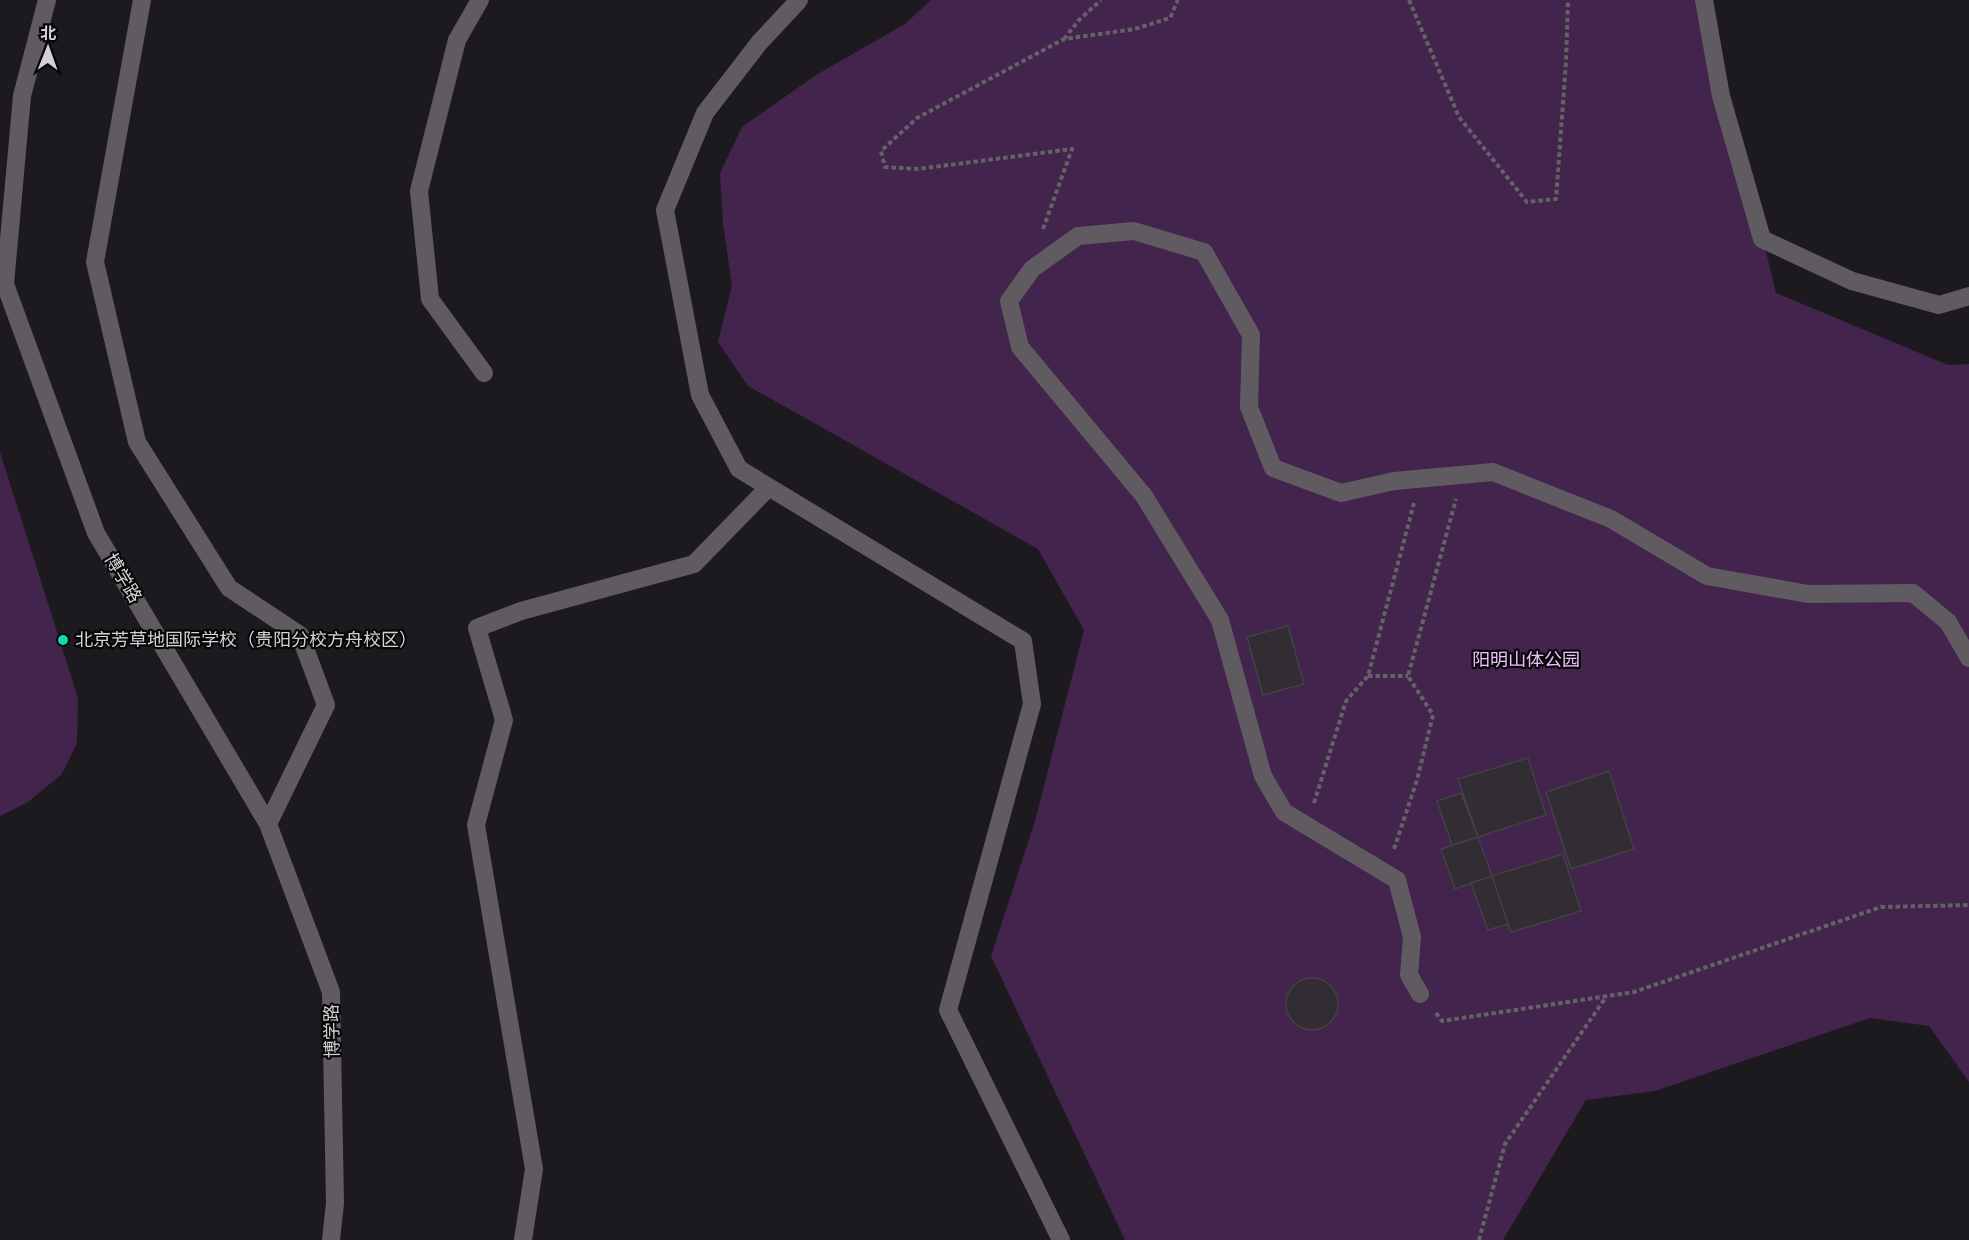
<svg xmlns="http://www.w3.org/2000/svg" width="1969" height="1240" font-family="Montserrat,'Noto Sans SC',sans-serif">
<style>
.green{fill:#42244c}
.building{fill:#312d33;stroke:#444046;stroke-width:1.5}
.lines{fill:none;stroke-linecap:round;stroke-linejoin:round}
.path{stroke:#656267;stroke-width:4;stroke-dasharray:4.5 3;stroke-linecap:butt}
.minor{stroke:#605b61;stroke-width:18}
.poi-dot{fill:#17d5b2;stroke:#070607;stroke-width:2}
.labels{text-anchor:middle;stroke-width:4.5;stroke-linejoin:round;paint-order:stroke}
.street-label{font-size:18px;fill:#d4d1d4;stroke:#070607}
.poi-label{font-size:18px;fill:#d4d1d4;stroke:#070607;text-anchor:start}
.park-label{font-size:18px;fill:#ecc1fb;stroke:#070607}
</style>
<rect width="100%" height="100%" fill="#1d1a1f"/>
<path class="green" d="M931,0H1705L1776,293L1948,365L1969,364V1082L1929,1026L1870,1018L1655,1091L1586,1100L1503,1240H1125L991,956L1035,821L1084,630L1038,549L748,386L718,342L732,286L723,223L720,173L742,127L816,75L905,24Z
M0,452L78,698L77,743L62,774L28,802L0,816Z"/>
<path class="building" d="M1288,626L1304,684L1263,695L1247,637Z
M1528,758L1546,815L1478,837L1458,779Z
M1609,771L1634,849L1571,869L1546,792Z
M1461,793L1478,837L1452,845L1437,801Z
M1478,837L1492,876L1455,889L1441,849Z
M1563,854L1581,911L1511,932L1492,876Z
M1492,876L1508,924L1488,930L1471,883Z
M1286 1004a26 26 0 1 1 52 0a26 26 0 1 1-52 0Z"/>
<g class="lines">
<path class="path" d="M1409,0L1459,117L1527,202L1556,199L1566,62L1568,0
M1064,39L1079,20L1101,0
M1043,229L1072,149L918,169L885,167L881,151L917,118L1064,39L1135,29L1170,18L1178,0
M1368,676H1408
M1314,803L1346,701L1368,676L1414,503
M1394,849L1417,780L1433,715L1408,676L1456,499
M1436,1013L1442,1021L1634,992L1881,907L1969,905
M1479,1240L1505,1144L1606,997"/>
<path class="minor" d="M47,0L22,96L5,284L96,533L268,824L331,992L335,1203L331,1240
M142,0L95,262L137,442L229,588L300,635L326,705L268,824
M480,0L457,40L419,191L430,299L484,373
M799,0L759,43L705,113L665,210L700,395L739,469L1023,641L1032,704L948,1010L1061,1240
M1704,0L1721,96L1762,239L1852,281L1939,305L1969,296
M1420,994L1409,975L1412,937L1397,880L1284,812L1263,776L1220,620L1144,496L1020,347L1009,301L1032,269L1078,236L1134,231L1204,252L1251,335L1249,407L1273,468L1341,493L1394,481L1493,472L1611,519L1707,576L1808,594L1913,593L1948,622L1969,658
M523,1240L534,1169L476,825L504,720L477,628L521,611L694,564L769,487"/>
</g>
<circle class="poi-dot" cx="63" cy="640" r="6"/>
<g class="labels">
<g class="street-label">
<text transform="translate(123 578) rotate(59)" y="6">博学路</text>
<text transform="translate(332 1031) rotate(-91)" y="6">博学路</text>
</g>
<g class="poi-label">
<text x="75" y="646">北京芳草地国际学校（贵阳分校方舟校区）</text>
</g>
<g class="park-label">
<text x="1526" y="666">阳明山体公园</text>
</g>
</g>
<g transform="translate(48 48) rotate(1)" stroke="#070607" stroke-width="4.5" paint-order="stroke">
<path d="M0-4.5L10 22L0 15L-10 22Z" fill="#d4d1d4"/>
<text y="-9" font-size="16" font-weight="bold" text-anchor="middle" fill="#d4d1d4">北</text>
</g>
</svg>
